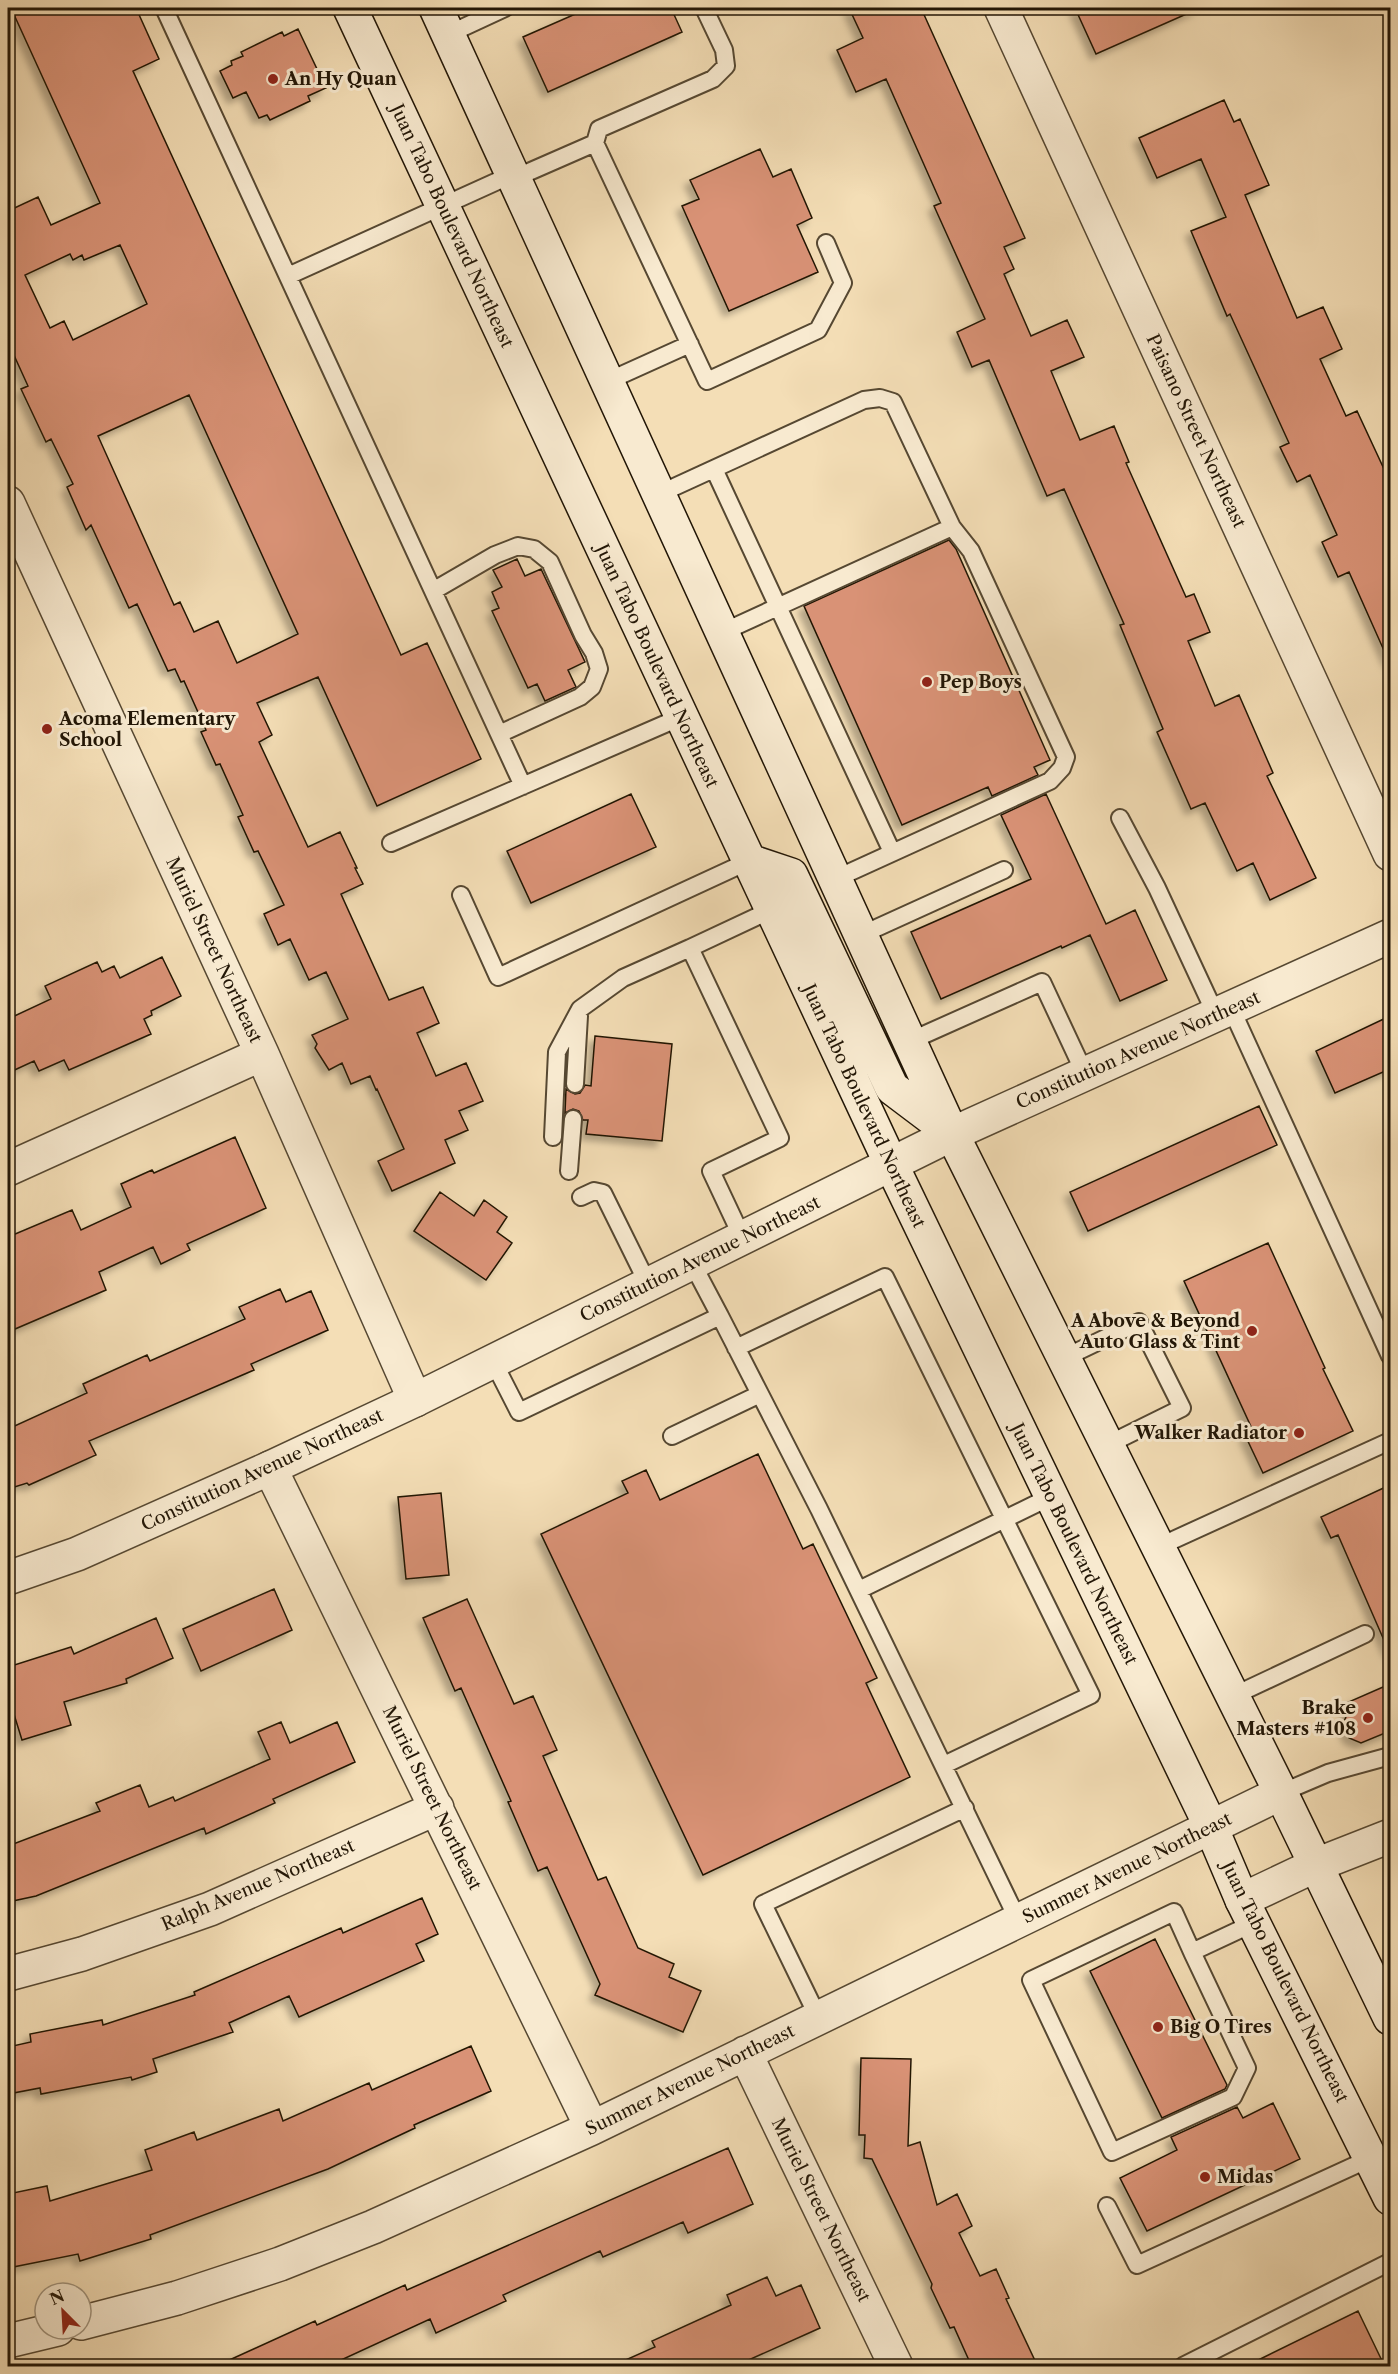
<svg xmlns="http://www.w3.org/2000/svg" width="1398" height="2374" font-family="'Libre Caslon Text',serif">
<style>
.building{fill:#d99276;stroke:#221606;stroke-width:1.5;fill-rule:evenodd;filter:url(#shadow)}
.lines{fill:none;stroke-linecap:round;stroke-linejoin:round}
.service-casing{stroke:#564832;stroke-width:20}
.minor-casing{stroke:#564832;stroke-width:36}
.tertiary-casing{stroke:#564832;stroke-width:36}
.secondary-casing{stroke:#221606;stroke-width:36}
.service{stroke:#f8ead0;stroke-width:16}
.minor{stroke:#f8ead0;stroke-width:33}
.tertiary{stroke:#f8ead0;stroke-width:33}
.secondary{stroke:#f8ead0;stroke-width:33}
.poi-dot{fill:#8f2418;stroke:#f8ead0;stroke-width:2}
.labels{text-anchor:middle;stroke-width:6;stroke-linejoin:round;paint-order:stroke}
.poi-label{font-size:18px;font-weight:bold;fill:#221606;stroke:#f8ead0;text-anchor:start}
.street-label{font-size:18px;fill:#221606;stroke:#f8ead0}
</style>
<defs>
<filter id="shadow"><feDropShadow dx="-5.5" dy="5.5" stdDeviation="3" flood-color="#0004"/></filter>
</defs>
<rect width="100%" height="100%" fill="#f4deb6"/>
<filter id="stains"><feTurbulence type="fractalNoise" baseFrequency=".00333" numOctaves="4"/><feColorMatrix values="0 0 0 0 .2 0 0 0 0 .09 0 0 0 0 .02 0 0 0 .5 -.17"/></filter>
<radialGradient id="worn" r=".72"><stop offset=".6" stop-color="#630" stop-opacity="0"/><stop offset="1" stop-color="#630" stop-opacity=".3"/></radialGradient>
<path class="building" d="M11,8H136L159,59L133,71L401,655L427,643L481,759L377,806L318,677L257,703L272,735L259,742L308,847L340,832L357,868H355L363,884L341,894L389,1000L423,987L439,1023L417,1033L436,1076L466,1063L483,1101L459,1111L468,1130L445,1140L455,1163L392,1191L378,1161L404,1149L377,1089L376,1090L370,1076L351,1084L342,1063L329,1070L315,1048L317,1044L312,1035L348,1019L326,972L309,980L290,939L278,945L264,914L284,905L258,851L254,852L238,817L243,815L220,764L216,765L201,732L206,730L184,681L181,682L175,669L168,671L137,604L129,608L91,525L86,530L67,487L73,484L51,439L46,442L21,389L28,386L8,342V211L38,197L51,225L100,203ZM120,245L147,304L73,340L64,321L50,328L25,275L70,254L73,260L82,255L84,260ZM189,395L298,634L237,663L218,621L194,632L180,602L174,605L98,436Z
M589,8H671L682,32L548,92L523,37Z
M849,8H921L1025,238L1004,247L1014,269L1004,274L1031,336L1067,320L1084,357L1051,371L1080,440L1114,426L1129,462L1126,463L1186,597L1194,594L1210,632L1188,641L1215,706L1239,695L1273,773L1267,776L1316,878L1270,900L1253,863L1237,871L1205,803L1191,809L1157,732L1163,729L1120,625L1124,624L1064,489L1047,496L989,360L972,367L957,332L985,319L934,206L941,203L886,79L856,92L837,50L863,38Z
M1075,8H1200L1096,54Z
M298,29L326,88L308,96L310,101L270,120L267,115L259,118L246,92L233,98L220,71L232,65L231,61L243,56L241,52L282,32L284,36Z
M1224,100L1234,122L1240,119L1269,185L1245,195L1297,318L1323,307L1342,349L1320,359L1346,416L1357,411L1390,482V664L1349,572L1338,577L1322,542L1337,535L1310,475L1297,482L1280,447L1289,443L1230,314L1227,316L1191,231L1226,217L1201,159L1157,178L1139,138Z
M760,149L773,177L791,169L812,218L797,225L818,272L729,311L682,206L699,199L690,180Z
M949,540L956,549L1050,760L1034,767L1038,775L992,796L988,787L902,825L804,606Z
M517,559L525,576L541,569L585,662L568,670L576,687L545,701L537,684L528,688L492,611L499,608L492,592L502,587L493,570Z
M631,794L656,847L531,903L507,851Z
M1046,794L1106,924L1135,910L1167,980L1120,1001L1090,935L1062,948L1061,946L941,999L911,932L1031,879L1001,815Z
M162,957L181,996L151,1011L152,1015L144,1019L151,1034L69,1070L64,1060L39,1071L34,1061L8,1073V1019L51,999L45,986L97,962L102,972L114,966L120,978Z
M1390,1016V1069L1335,1093L1316,1051Z
M595,1036L672,1044L662,1141L586,1134L588,1120H583L579,1111L573,1109L565,1113L566,1089L575,1094L580,1093L585,1085L591,1086Z
M1259,1106L1277,1145L1088,1231L1070,1192Z
M235,1137L266,1208L187,1244L190,1250L161,1264L153,1247L99,1272L106,1290L8,1332V1237L72,1210L81,1230L131,1207L121,1184L152,1170L154,1173Z
M440,1192L474,1216L484,1200L507,1217L497,1232L512,1243L486,1280L414,1231Z
M1268,1243L1325,1368L1323,1369L1353,1431L1263,1473L1245,1435L1253,1431L1184,1281Z
M280,1289L286,1302L311,1291L328,1330L251,1364L254,1370L89,1441L96,1455L29,1485L27,1483L8,1489V1429L87,1393L83,1384L147,1355L150,1361L245,1319L239,1307Z
M758,1454L803,1549L813,1544L877,1678L866,1683L910,1777L703,1875L541,1534L628,1493L622,1481L646,1470L660,1500Z
M1390,1485V1654L1338,1535L1331,1538L1321,1517Z
M441,1493L449,1575L406,1579L398,1497Z
M274,1589L292,1630L201,1671L183,1629Z
M467,1599L514,1704L533,1696L557,1750L543,1756L598,1880L606,1877L638,1948L674,1964L669,1977L701,1991L683,2032L595,1995L600,1984L547,1867L538,1871L508,1802L511,1801L461,1688L455,1691L423,1618Z
M156,1618L173,1658L126,1679L127,1683L64,1702L71,1725L22,1740L8,1695V1667L71,1647L74,1654Z
M1390,1684V1731L1361,1743L1349,1738L1343,1724L1348,1712L1344,1704Z
M281,1722L290,1743L337,1722L355,1762L273,1799L275,1803L206,1834L204,1828L36,1896L8,1902V1846L100,1811L96,1803L140,1785L149,1807L173,1797L175,1801L270,1759L258,1732Z
M422,1898L438,1934L416,1944L424,1961L299,2017L289,1996L229,2023L233,2032L153,2059L157,2072L132,2080L131,2077L41,2094L40,2088L8,2094V2047L31,2042L30,2034L102,2020L103,2025L195,1995L194,1992L341,1928L343,1933Z
M1155,1939L1227,2085L1225,2089L1162,2118L1090,1971Z
M471,2046L491,2091L414,2125L415,2128L328,2169L150,2235L151,2239L80,2261L78,2254L8,2268V2194L47,2186L50,2201L152,2170L145,2150L194,2132L197,2140L279,2109L283,2121L369,2083L372,2090Z
M861,2058L911,2059L908,2146L920,2142L937,2205L957,2194L972,2226L959,2233L980,2276L996,2269L1009,2298L1006,2299L1038,2367H972L954,2327L950,2328L931,2288L932,2284L872,2159L864,2158L865,2135H859Z
M1273,2103L1300,2159L1147,2231L1120,2178L1177,2150L1171,2137L1237,2107L1243,2118Z
M728,2148L753,2204L688,2233L683,2222L603,2257L600,2251L503,2295L506,2301L436,2333L430,2319L326,2367H214L315,2321L317,2325L405,2285L407,2290Z
M767,2277L776,2296L801,2285L820,2328L733,2367H610L655,2347L652,2341L731,2305L727,2295Z
M1358,2311L1385,2367H1244Z"/>
<g class="lines">
<defs>
<path id="service" d="M164,8L523,786
M449,34L505,8
M595,143L707,381L818,330L843,283L826,243
M515,178L595,143L599,129L713,79L726,66L724,50L704,8
M288,276L513,174
M608,381L690,344
M714,469L892,852
M659,494L864,400L880,398L893,402L952,527L723,632
M433,591L495,555L518,546L534,549L550,562L583,635L594,653L599,669L592,687L580,697L499,734
M1120,818L1157,888L1216,1015
M391,843L681,717
M835,879L1050,781L1062,768L1066,757L971,551L952,527
M461,895L498,977L749,861
M861,935L1004,870
M1231,1008L1390,1356
M910,1041L1042,982L1085,1074
M575,1084L579,1016
M553,1137L557,1052L580,1009L623,978L690,948
M569,1171L573,1119
M581,1197L594,1191L603,1193L648,1284
M742,1237L711,1171L780,1138L690,948L771,910
M720,1316L819,1509L1018,1920
M736,1348L885,1277L1091,1695L944,1765
M1064,1358L1139,1322L1182,1408L1107,1445
M493,1361L519,1412L720,1316L692,1263
M672,1436L760,1394
M1158,1547L1390,1441
M859,1590L1052,1496
M1233,1696L1365,1634
M1281,1793L1328,1773L1390,1756
M1192,1952L1247,2068L1233,2097L1112,2152L1031,1980L1174,1912L1192,1952L1254,1923
M818,2017L763,1904L965,1808
M1107,2206L1137,2265L1371,2158
M1183,2366L1390,2262"/>
<path id="minor" d="M1001,8L1390,854
M8,503L262,1054L415,1400
M8,1169L262,1054
M270,1468L592,2128
M1242,1900L1316,1865L1390,1836
M8,1974L82,1954L210,1909L437,1808
M745,2053L896,2366
M81,2323L177,2298L280,2264L373,2227L592,2128L1281,1793
M8,2341L58,2329"/>
<path id="tertiary" d="M8,1578L77,1554L270,1468L415,1400L952,1134L1390,936"/>
<path id="secondary" d="M350,8L891,1164L1211,1827L1242,1900L1390,2198
M436,8L952,1134L1281,1793L1390,2018
M749,861L791,875L892,1088L949,1131"/>
</defs>
<use href="#service" class="service-casing"/>
<use href="#minor" class="minor-casing"/>
<use href="#tertiary" class="tertiary-casing"/>
<use href="#secondary" class="secondary-casing"/>
<use href="#service" class="service"/>
<use href="#minor" class="minor"/>
<use href="#tertiary" class="tertiary"/>
<use href="#secondary" class="secondary"/>
</g>
<g class="poi-dot">
<circle cx="273" cy="79" r="6"/>
<circle cx="927" cy="682" r="6"/>
<circle cx="47" cy="729" r="6"/>
<circle cx="1252" cy="1331" r="6"/>
<circle cx="1299" cy="1433" r="6"/>
<circle cx="1368" cy="1718" r="6"/>
<circle cx="1158" cy="2027" r="6"/>
<circle cx="1205" cy="2177" r="6"/>
</g>
<g class="labels">
<g class="poi-label">
<text x="285" y="85">An Hy Quan</text>
<text x="939" y="688">Pep Boys</text>
<text x="59" y="725">Acoma Elementary<tspan x="59" dy="21">School</tspan></text>
<text x="1240" y="1327" text-anchor="end">A Above &amp; Beyond<tspan x="1240" dy="21">Auto Glass &amp; Tint</tspan></text>
<text x="1287" y="1439" text-anchor="end">Walker Radiator</text>
<text x="1356" y="1714" text-anchor="end">Brake<tspan x="1356" dy="21">Masters #108</tspan></text>
<text x="1170" y="2033">Big O Tires</text>
<text x="1217" y="2183">Midas</text>
</g>
<g class="street-label">
<text transform="translate(452 226) rotate(65)" y="6">Juan Tabo Boulevard Northeast</text>
<text transform="translate(1196 431) rotate(65)" y="6">Paisano Street Northeast</text>
<text transform="translate(657 666) rotate(65)" y="6">Juan Tabo Boulevard Northeast</text>
<text transform="translate(214 950) rotate(65)" y="6">Muriel Street Northeast</text>
<text transform="translate(1138 1050) rotate(-24)" y="6">Constitution Avenue Northeast</text>
<text transform="translate(864 1106) rotate(65)" y="6">Juan Tabo Boulevard Northeast</text>
<text transform="translate(700 1259) rotate(-26)" y="6">Constitution Avenue Northeast</text>
<text transform="translate(262 1470) rotate(-25)" y="6">Constitution Avenue Northeast</text>
<text transform="translate(1074 1544) rotate(64)" y="6">Juan Tabo Boulevard Northeast</text>
<text transform="translate(432 1798) rotate(64)" y="6">Muriel Street Northeast</text>
<text transform="translate(1127 1868) rotate(-26)" y="6">Summer Avenue Northeast</text>
<text transform="translate(258 1885) rotate(-23)" y="6">Ralph Avenue Northeast</text>
<text transform="translate(1285 1982) rotate(64)" y="6">Juan Tabo Boulevard Northeast</text>
<text transform="translate(690 2080) rotate(-26)" y="6">Summer Avenue Northeast</text>
<text transform="translate(821 2210) rotate(64)" y="6">Muriel Street Northeast</text>
</g>
</g>
<rect width="1398" height="2374" fill="none" stroke="#f4deb6" stroke-width="30"/>
<rect x="9" y="9" width="1380" height="2356" fill="none" stroke="#221606" stroke-width="3"/>
<rect x="15" y="15" width="1368" height="2344" fill="none" stroke="#221606" stroke-width="1.5"/>
<g transform="translate(63 2311) rotate(336)"><circle r="28" fill="#f8ead0" stroke="#a2957f" stroke-width="1.5"/>
<path d="M0-4.5L10 22L0 15L-10 22Z" fill="#8f2418"/>
<text y="-9" font-size="16" font-weight="bold" text-anchor="middle" fill="#221606">N</text>
</g>
<rect width="100%" height="100%" filter="url(#stains)"/>
<rect width="100%" height="100%" fill="url(#worn)"/>
</svg>
